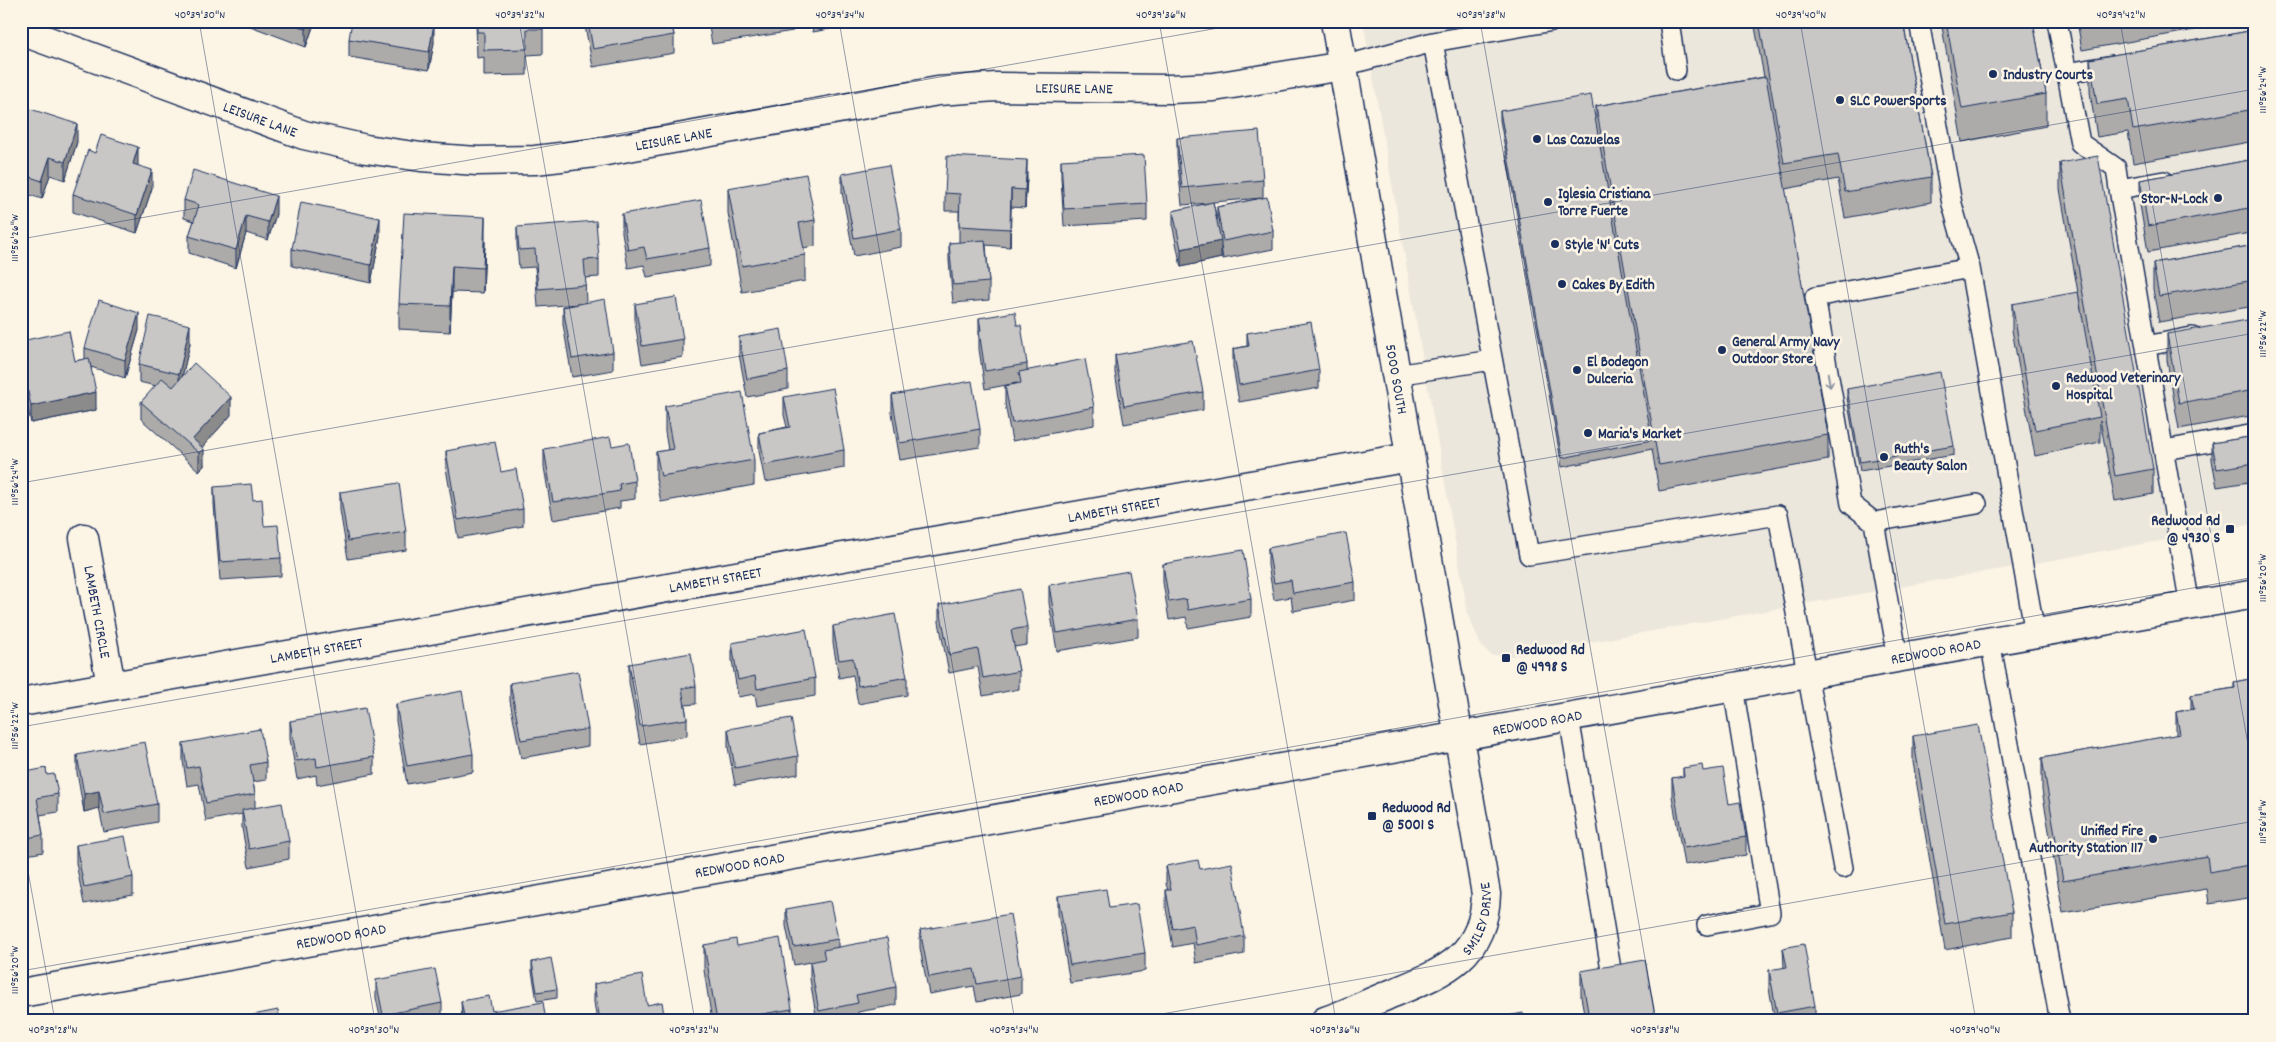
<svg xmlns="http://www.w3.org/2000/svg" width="2276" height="1042" font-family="Dekko,sans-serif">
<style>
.built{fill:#ece7dc}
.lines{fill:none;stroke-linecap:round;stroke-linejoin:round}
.lane-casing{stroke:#1b2f5e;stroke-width:22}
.street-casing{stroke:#1b2f5e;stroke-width:31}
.primary-casing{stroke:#1b2f5e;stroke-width:31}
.lane{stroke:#fcf5e5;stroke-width:19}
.street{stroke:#fcf5e5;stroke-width:28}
.primary{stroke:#fcf5e5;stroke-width:28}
.wall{fill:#acabaa;stroke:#1b2f5e;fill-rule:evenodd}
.shaded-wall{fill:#8c8b8b;stroke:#1b2f5e}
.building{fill:#c8c7c6;stroke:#1b2f5e}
.oneway{stroke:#8c92a2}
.ticks{fill:none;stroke:#1b2f5e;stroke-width:1;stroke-opacity:0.45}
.poi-dot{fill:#1b2f5e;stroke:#fcf5e5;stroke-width:2}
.labels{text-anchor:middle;stroke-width:5;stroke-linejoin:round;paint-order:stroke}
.poi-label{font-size:15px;font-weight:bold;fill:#1b2f5e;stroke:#fcf5e5;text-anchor:start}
.street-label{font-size:15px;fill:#1b2f5e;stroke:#fcf5e5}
.neatline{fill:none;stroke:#1b2f5e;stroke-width:2}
.ticks-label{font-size:12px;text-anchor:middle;fill:#1b2f5e}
</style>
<rect width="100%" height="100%" fill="#fcf5e5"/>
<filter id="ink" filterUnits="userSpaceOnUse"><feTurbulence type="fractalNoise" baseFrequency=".02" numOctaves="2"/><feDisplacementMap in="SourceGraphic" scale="10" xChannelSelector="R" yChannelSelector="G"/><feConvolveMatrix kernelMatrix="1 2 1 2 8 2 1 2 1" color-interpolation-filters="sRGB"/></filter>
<g filter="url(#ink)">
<path class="built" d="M1363,21H2255V524L1512,656L1491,655L1481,646L1468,614Z"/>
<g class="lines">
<defs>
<path id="lane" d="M1669,21L1676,70
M2057,21L2080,143L2116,168L2119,189
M1920,27L1952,204L1970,268L2035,633
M1433,42L1529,555L1778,515L1843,868
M1343,66L1433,42L1553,21
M2067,73L2113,65
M2164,181L2119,189L2190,606
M2146,346L2192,337
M1396,375L1492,360
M2164,450L2255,434
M1874,522L1851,504L1815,297L1970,268
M1990,641L2060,1021
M1898,658L1874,522L1977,504
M1569,717L1611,969
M1707,925L1770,913L1733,687"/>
<g id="street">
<path id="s1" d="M21,31L304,135L366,149L421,157L477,161L535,160L595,153L938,91L996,87L1170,89L1214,87L1343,66"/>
<path id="s2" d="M84,538L111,685"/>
<path id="s3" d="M21,702L1410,457"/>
<path id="s4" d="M1325,1021C1346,1014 1366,1004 1386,996C1438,974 1484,961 1486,894L1335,21"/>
</g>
<g id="primary">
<path id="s5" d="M21,993L2255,594"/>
</g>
</defs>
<use href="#lane" class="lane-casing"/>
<use href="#street" class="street-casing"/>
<use href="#primary" class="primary-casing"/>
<use href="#lane" class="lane"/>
<use href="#street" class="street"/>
<use href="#primary" class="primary"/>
</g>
<path class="wall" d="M237,21H315L306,47Z
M476,21H543V54L527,55V75L484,76V57L477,58Z
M584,21H671L674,35V53L593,67Z
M708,21H793V31L712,44Z
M811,21H872L813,32Z
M1754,21H1903L1931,177V202L1845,218L1838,179L1785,189L1828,435V460L1659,491L1652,449L1562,467L1500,120V111L1596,119V106L1764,77Z
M1941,21H2033L2046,94V126L1962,142Z
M2077,21H2245L2082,50Z
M421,22L434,42L429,70L349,57V39Z
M2255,30V141L2133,163L2128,132L2097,137L2090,92V59Z
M21,106L77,142L65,180L50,175L42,199L21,192Z
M1177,138L1263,180V198L1273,231V249L1223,259L1221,247V258L1181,267L1173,228V211L1211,203L1182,205L1177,156ZM1262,198L1217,207V220L1213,202Z
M2255,159V232L2148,252L2140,205V180Z
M1061,160L1147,204V221L1064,226L1061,178Z
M2060,163L2153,469V494L2115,501L2100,420V442L2035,456L2012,330V304L2081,310L2060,189Z
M138,166L152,188L137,233L73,212V194Z
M842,174L901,229V247L854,256L842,192Z
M1027,178L1025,208L1011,207L1010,247L986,245L989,282V300L953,303L949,261V243H959V211H945V193Z
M728,188L815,220V246L803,248L805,255V281L742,292L728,213Z
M184,200L276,214L268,240L246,233L236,268L189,253V236L194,221L184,218Z
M622,214L710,248V266L647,277L644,265L628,268L622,232Z
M517,227L599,259V277L585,278L586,303L613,352V370L572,377L563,324V307L580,304L538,307L535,267L519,268L517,245Z
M380,236L371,283L292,266V249Z
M485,242L483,293L452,292L450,332L399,329V304Z
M2255,245V306L2159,322L2153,289V263Z
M635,304L683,339V357L642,364L635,322Z
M979,318L1017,325L1027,364V370L1094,407V425L1012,441L1005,404V386L1017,383L985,389L979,349Z
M139,330L125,378L91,367L96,410L31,423L21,376V341L75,361L85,359V348Z
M2255,332V415L2179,429L2167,360V334Z
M1247,333L1319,370V388L1239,402L1233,367V349L1247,346Z
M739,337L788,371V389L747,397L739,354Z
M190,343L182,376L231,415L202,447L204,466L199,471L141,419V402L156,386L139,382V364Z
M1115,355L1203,392V410L1124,424L1115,373Z
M1847,389L1954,446V455L1860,471L1847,398Z
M892,395L980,429V447L900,460L892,413Z
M784,397L844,450V468L765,482L759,451V433L787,427L784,415Z
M665,406L754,460V485L661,502L656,478V452L668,450L665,432Z
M2255,436V481L2217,487L2212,460V443Z
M612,446L635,481V499L620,501V508L553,520L544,467V449Z
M446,451L501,472L523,509V526L458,538L446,468Z
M214,487L253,500L264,526L281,558V576L220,580L214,504Z
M340,492L406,532V550L348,559L340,510Z
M1268,548L1355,582V600L1293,611L1291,597L1274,600L1268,565Z
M1163,564L1251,599V617L1188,628L1186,617L1169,620L1163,582Z
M1049,585L1138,619V637L1057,651L1049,603Z
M939,605L1027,627V645L1014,647L1019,671V689L983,696L978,667L949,673L939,622Z
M833,626L907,677V695L858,704L853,675L839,678L833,643Z
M732,643L815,678V696L757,706L755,694L738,697L732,660Z
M629,664L696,686V704L685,705L687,719V736L640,744L629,682Z
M2255,678V897L2209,904L2207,889L2063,913L2042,790V758L2176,735V712L2191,709V695L2234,688V682Z
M510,683L588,729V746L521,758L510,701Z
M396,704L473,754V772L407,784L396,721Z
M290,721L374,757V774L317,785L316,775L297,779L290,739Z
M728,729L798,756V774L735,785L728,747Z
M1913,736L2012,912V937L1945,950L1913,762Z
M183,743L266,762V780L253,782L255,794V808L289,841V859L249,867L242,828V814L206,821L199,784L187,786L183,761Z
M77,755L157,804V822L104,832L99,808L84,812L77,773Z
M1683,768L1703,771L1729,804L1746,837V855L1684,865L1672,796V778L1683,777Z
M21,773L47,775L58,794V812L40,815L43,835V852L21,856Z
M76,845L133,877V895L84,904L76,863Z
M1166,866L1200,869L1244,936V954L1196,963L1193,943L1173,947L1166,908V890H1168L1166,884Z
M1058,896L1109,908L1145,953V971L1070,983L1058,914Z
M786,909L838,939V947L896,987V1005L858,1012V1021H817L810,979V962L794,965L786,926Z
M920,930L1021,976V994L977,1002L974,986L929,994L920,948Z
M704,945L737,946L792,1009V1021H712L704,970Z
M1783,948L1815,1006V1021H1775L1769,988V970L1784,968Z
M532,962L557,989V998L537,1001L532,971Z
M1581,971L1656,1021H1583L1584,1013L1581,997Z
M376,980L442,1003V1021H381L376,998Z
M594,984L647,1005L665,1021H597L594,1002Z
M461,1001L492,1011L546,1021H462Z"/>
<path class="shaded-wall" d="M309,21H315L306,47V29Z
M434,24V42L429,70V52Z
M77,124V142L65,180V162Z
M138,147V165L133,182V164Z
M50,157V175L42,199V181Z
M1027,160V178L1025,208V190Z
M152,170V188L137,233V215Z
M1011,189V207L1010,247V229Z
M276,196V214L268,240V222Z
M246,216V233L236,268V250Z
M485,217V242L483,293V268Z
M380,218V236L371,283V265Z
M1221,241V258L1181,267V249Z
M452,266V292L450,332V306Z
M139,313V330L125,378V360Z
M190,325V343L179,391V374Z
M96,392V410L31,423V406Z
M231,397V415L198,452L193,439Z
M204,449V466L199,471V453Z
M99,791V808L84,812V794Z"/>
<path class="building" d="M285,21H309L306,29Z
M352,21H418L434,24L429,52L349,39Z
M477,21H543V29H527V49L484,50V32H477Z
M588,21H671L674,35L593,49Z
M1759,21H1903L1931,177L1845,192L1838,154L1784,163Z
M1946,21H2033L2046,94L1962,109Z
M2255,30V109L2133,130L2128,99L2097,104L2090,59Z
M1766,77L1828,435L1659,465L1596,106Z
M1591,95L1652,440L1562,458L1500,111Z
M21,106L77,124L65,162L50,157L42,181L21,174Z
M1259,131L1263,180L1182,188L1177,138Z
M101,135L138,147L133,164L152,170L137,215L73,194L88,150L95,153Z
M1144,155L1147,204L1064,209L1061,160Z
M947,156L1027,160L1025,190L1011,189L1010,229L959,226L960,194L945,193Z
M2098,156L2153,469L2115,476L2060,163Z
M2255,159V207L2148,226L2140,180Z
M889,165L901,229L854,238L842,174Z
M193,170L276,196L268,222L246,216L236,250L189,236L199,205L184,200Z
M806,174L815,220L799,223L805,255L742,266L728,188Z
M1267,197L1273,231L1223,241L1217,207Z
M701,200L710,248L647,259L644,247L628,250L622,214Z
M301,202L380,218L371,265L292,249Z
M1213,202L1221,241L1181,249L1173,211Z
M404,213L485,217L483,268L452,266L450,306L399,304Z
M596,221L599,259L584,260L586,285L538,289L535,249L519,250L517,227Z
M985,240L989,282L953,285L949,243Z
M2255,245V280L2159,296L2153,263Z
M2078,292L2100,417L2035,430L2012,304Z
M676,297L683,339L642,346L635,304Z
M605,299L613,352L572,359L563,307Z
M99,300L139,313L125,360L85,348Z
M1015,312L1017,325H1021L1027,364L985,371L979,331L981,330L979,318Z
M150,316L190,325L179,374L139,364Z
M2253,319L2255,332V390L2179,403L2167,334Z
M1311,322L1319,370L1239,385L1233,349L1249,346L1247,333Z
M781,329L788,371L747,379L739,337Z
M69,331L75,361L89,358L96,392L31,406L21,359V341Z
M1193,341L1203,392L1124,406L1115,355Z
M1085,359L1094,407L1012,423L1005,386L1021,383L1019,372Z
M194,363L231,397L193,439L204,449L199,453L141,402L162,378L173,387Z
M1940,372L1954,446L1860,462L1847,389Z
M972,381L980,429L900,443L892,395Z
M833,388L844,450L765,465L759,433L790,427L784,397Z
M742,392L754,460L661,476L656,452L673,449L665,406Z
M2255,436V463L2217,469L2212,443Z
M610,437L612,446L629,443L635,481L619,484L620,491L553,502L544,449Z
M495,442L501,472L516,469L523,509L458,520L446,451Z
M399,483L406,532L348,541L340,492Z
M251,484L253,500L262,499L264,526L278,525L281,558L220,562L214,487Z
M1346,533L1355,582L1293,593L1291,580L1274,583L1268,548Z
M1243,550L1251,599L1188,610L1186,599L1169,602L1163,564Z
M1129,571L1138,619L1057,633L1049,585Z
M1020,589L1027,627L1011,630L1019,671L983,678L978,649L949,655L939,605Z
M895,614L907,677L858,686L853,658L839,660L833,626Z
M806,629L815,678L757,689L755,676L738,680L732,643Z
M691,653L696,686L682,688L687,719L640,726L629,664Z
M578,671L588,729L521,740L510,683Z
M2255,678V864L2209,872L2207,856L2063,881L2042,758L2180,734L2176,712L2194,709L2191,695L2235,688L2234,682Z
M462,691L473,754L407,766L396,704Z
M365,708L374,757L317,767L316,758L297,761L290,721Z
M791,718L798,756L735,768L728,729Z
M1978,725L2012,912L1945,924L1913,736Z
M260,729L266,762L250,765L255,794L206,803L199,766L187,768L183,743Z
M145,742L157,804L104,814L99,791L84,794L77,755Z
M1702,765L1703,771L1723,768L1729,804L1740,802L1746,837L1684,848L1672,778L1684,776L1683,768Z
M46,768L47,775L54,774L58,794L37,798L43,835L21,839V773Z
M282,803L289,841L249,849L242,810Z
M125,836L133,877L84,887L76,845Z
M1198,860L1200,869L1232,863L1244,936L1196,945L1193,925L1173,929L1166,890H1171L1166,866Z
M1106,889L1109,908L1137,904L1145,953L1070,965L1058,896Z
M830,901L838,939L794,947L786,909Z
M1010,914L1021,976L977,984L974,969L929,977L920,930Z
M780,938L792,1009L721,1021H717L704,945L736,939L737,946Z
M887,938L896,987L856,995L858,1003L819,1011L810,962L825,959L823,950Z
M1804,944L1815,1006L1777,1013L1769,970L1787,967L1783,948Z
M551,958L557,989L537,992L532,962Z
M1645,960L1656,1021H1585L1583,1013L1588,1012L1581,971Z
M435,969L442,1003L383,1015L376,980Z
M642,975L647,1005L662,1002L665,1021H600L594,984Z
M489,996L492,1011L543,1002L546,1021H465L461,1001Z
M278,1010L280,1021H254L253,1015Z
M1523,1013L1525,1021H1480Z
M410,1016L411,1021H384Z"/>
<defs><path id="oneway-shaft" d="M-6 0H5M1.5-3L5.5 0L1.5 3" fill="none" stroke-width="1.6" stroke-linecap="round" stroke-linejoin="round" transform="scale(1.25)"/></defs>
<use class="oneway" href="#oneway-shaft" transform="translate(1829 380) rotate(80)"/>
</g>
<path class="ticks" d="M199,21L375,1021M519,21L695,1021M839,21L1015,1021M1159,21L1336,1021M1480,21L1656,1021M1800,21L1976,1021M2120,21L2255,784M21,239L1258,21M21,483L2255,89M21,727L2255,333M21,832L55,1021M21,971L2255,577M1122,1021L2255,821"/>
<g class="poi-dot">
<circle cx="1993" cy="74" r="5"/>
<circle cx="1840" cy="100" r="5"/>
<circle cx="1537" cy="139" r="5"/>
<circle cx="2218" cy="198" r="5"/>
<circle cx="1548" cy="202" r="5"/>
<circle cx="1555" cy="244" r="5"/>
<circle cx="1562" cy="284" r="5"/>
<circle cx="1722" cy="350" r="5"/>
<circle cx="1577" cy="370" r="5"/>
<circle cx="2056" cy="386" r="5"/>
<circle cx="1588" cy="433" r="5"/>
<circle cx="1884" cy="457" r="5"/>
<rect x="2225" y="524" width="10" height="10" rx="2.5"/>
<rect x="1501" y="653" width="10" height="10" rx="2.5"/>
<rect x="1367" y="811" width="10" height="10" rx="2.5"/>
<circle cx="2153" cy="839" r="5"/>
</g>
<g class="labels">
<g class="poi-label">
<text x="2003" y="79">Industry Courts</text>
<text x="1850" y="105">SLC PowerSports</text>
<text x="1547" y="144">Las Cazuelas</text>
<text x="1558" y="198">Iglesia Cristiana<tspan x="1558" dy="17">Torre Fuerte</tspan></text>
<text x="2208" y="203" text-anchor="end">Stor-N-Lock</text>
<text x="1565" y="249">Style 'N' Cuts</text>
<text x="1572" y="289">Cakes By Edith</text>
<text x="1732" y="346">General Army Navy<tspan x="1732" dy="17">Outdoor Store</tspan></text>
<text x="1587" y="366">El Bodegon<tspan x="1587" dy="17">Dulceria</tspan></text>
<text x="2066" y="382">Redwood Veterinary<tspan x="2066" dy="17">Hospital</tspan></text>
<text x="1598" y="438">Maria's Market</text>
<text x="1894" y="453">Ruth's<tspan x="1894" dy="17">Beauty Salon</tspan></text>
<text x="2220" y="525" text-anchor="end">Redwood Rd<tspan x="2220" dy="17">@ 4930 S</tspan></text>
<text x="1516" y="654">Redwood Rd<tspan x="1516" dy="17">@ 4998 S</tspan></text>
<text x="1382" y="812">Redwood Rd<tspan x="1382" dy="17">@ 5001 S</tspan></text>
<text x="2143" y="835" text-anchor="end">Unified Fire<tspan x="2143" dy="17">Authority Station 117</tspan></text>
</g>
<g class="street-label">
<text dy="5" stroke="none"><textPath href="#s1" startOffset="1080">LEISURE LANE</textPath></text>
<text dy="5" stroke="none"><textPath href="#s1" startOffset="255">LEISURE LANE</textPath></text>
<text dy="5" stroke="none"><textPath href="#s1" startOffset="675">LEISURE LANE</textPath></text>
<text transform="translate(1397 379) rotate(80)" y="5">5000 SOUTH</text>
<text dy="5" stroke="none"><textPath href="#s3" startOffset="1110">LAMBETH STREET</textPath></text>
<text dy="5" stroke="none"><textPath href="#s3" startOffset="705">LAMBETH STREET</textPath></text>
<text dy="5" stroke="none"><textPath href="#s2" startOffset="75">LAMBETH CIRCLE</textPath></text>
<text dy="5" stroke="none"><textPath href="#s3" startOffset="300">LAMBETH STREET</textPath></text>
<text dy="5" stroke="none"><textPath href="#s5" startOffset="1945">REDWOOD ROAD</textPath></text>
<text dy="5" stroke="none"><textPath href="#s5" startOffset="1540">REDWOOD ROAD</textPath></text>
<text dy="5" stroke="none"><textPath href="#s5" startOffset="1135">REDWOOD ROAD</textPath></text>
<text dy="5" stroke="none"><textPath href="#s5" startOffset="730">REDWOOD ROAD</textPath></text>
<text dy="5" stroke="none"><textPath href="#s4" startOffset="194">SMILEY DRIVE</textPath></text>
<text dy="5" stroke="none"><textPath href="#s5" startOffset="325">REDWOOD ROAD</textPath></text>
</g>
</g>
<rect width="2276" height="1042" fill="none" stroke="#fcf5e5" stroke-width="55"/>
<rect x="28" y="28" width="2220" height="986" class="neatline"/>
<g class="ticks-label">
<text x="200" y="18">40°39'30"N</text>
<text x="520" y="18">40°39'32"N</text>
<text x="840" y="18">40°39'34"N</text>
<text x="1161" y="18">40°39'36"N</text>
<text x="1481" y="18">40°39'38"N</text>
<text x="1801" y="18">40°39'40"N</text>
<text x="2121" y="18">40°39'42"N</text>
<text transform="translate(2262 90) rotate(-90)" y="4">111°56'24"W</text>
<text transform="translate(14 238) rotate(-90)" y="4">111°56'26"W</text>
<text transform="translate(2262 334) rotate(-90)" y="4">111°56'22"W</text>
<text transform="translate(14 482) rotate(-90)" y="4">111°56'24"W</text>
<text transform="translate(2262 578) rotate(-90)" y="4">111°56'20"W</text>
<text transform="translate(14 726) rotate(-90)" y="4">111°56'22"W</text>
<text transform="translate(2262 822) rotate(-90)" y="4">111°56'18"W</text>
<text transform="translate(14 970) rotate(-90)" y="4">111°56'20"W</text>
<text x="53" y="1033">40°39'28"N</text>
<text x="374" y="1033">40°39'30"N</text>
<text x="694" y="1033">40°39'32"N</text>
<text x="1014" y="1033">40°39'34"N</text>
<text x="1335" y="1033">40°39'36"N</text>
<text x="1655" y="1033">40°39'38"N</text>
<text x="1975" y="1033">40°39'40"N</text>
</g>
</svg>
